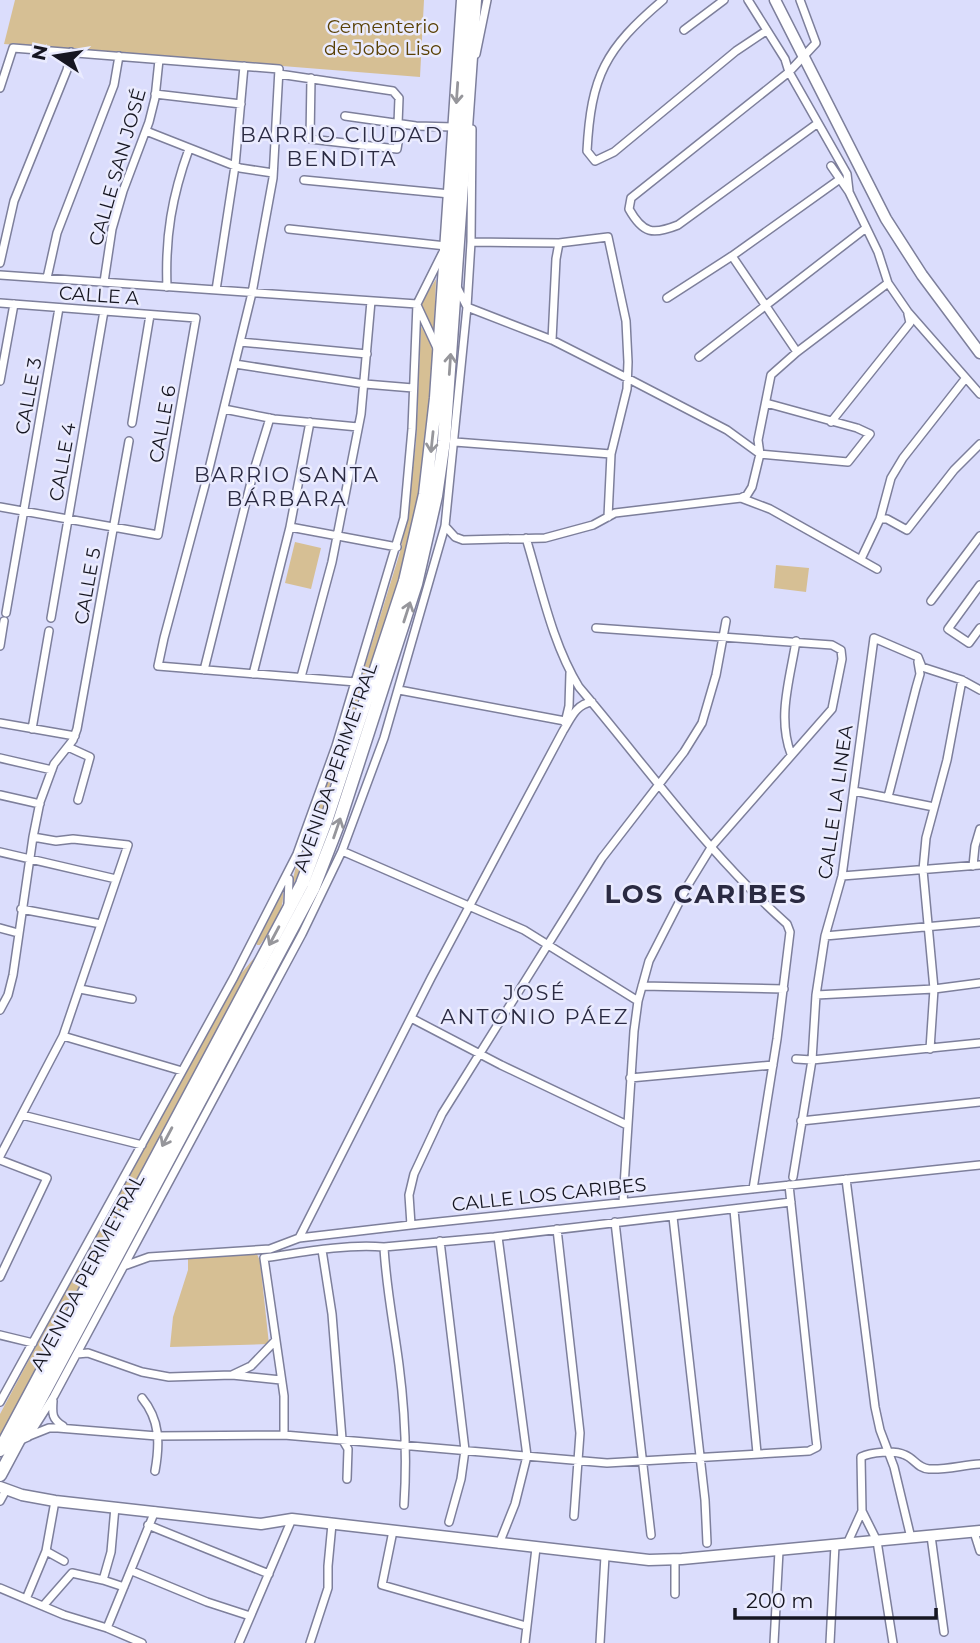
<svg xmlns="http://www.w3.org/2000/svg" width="980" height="1643" font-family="Montserrat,sans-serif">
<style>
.green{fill:#d6bf94}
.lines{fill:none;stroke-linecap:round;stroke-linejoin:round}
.street-casing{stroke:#7d7f9b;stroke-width:10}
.secondary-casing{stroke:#7d7f9b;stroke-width:13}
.primary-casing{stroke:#7d7f9b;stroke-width:13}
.highway-casing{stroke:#7d7f9b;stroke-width:15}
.street{stroke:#fff;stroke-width:7}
.secondary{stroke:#fff;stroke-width:10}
.primary{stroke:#fff;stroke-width:10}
.highway{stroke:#fff;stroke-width:12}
.oneway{stroke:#96969b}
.labels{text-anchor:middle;stroke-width:5;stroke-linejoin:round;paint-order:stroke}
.park-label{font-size:19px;fill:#594005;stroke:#eaebfe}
.street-label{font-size:19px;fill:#161621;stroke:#eaebfe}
.neighbourhood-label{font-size:21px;letter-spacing:2px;fill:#2a2a42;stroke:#eaebfe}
.district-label{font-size:26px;font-weight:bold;letter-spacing:2px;fill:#2a2a42;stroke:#eaebfe}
</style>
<rect width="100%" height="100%" fill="#dbddfc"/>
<path class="green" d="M15,0H424L420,77L4,44Z
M436,279L434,331L420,305Z
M421,326L431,345L433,355C428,422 423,490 406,556C390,617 367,678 347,739L340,747L400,552L407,518L416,442Z
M295,542L321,548L311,589L285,583Z
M776,565L809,568L806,592L774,588Z
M335,769L307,857L292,887C293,868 322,781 335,769Z
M283,891C285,911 272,929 260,945H257L256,942Z
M255,957H257L225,1018L0,1437V1414L154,1126L239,976Z
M243,1251L257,1254L260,1261L269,1344L170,1347L173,1317L188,1270V1256Z"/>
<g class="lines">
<defs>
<path id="street" d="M663,0C605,49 591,76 587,151L595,161L614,152L736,51L766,31
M748,0L785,59L789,72L847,174L849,191
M800,0L816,43L789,72L631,198L629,209C643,234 653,235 678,225L818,123
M684,30L724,0
M476,54L487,0
M279,74L393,91L399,98L398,124
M311,78L310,139L397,149L401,124
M0,88L13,48L279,69L273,178L252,293L205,485L164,638L158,666L356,682
M155,94L241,104
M345,116L416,126L454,127
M146,131L240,168L273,173
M831,166L849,192L878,252L888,283L908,312L980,394
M304,180L450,194
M471,242L559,243L608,237L626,321L628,362L627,389L611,454L608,517
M732,256L797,352
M0,263L14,201L67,70L71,52
M0,275L417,304
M47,278L57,233L114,85L119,56
M104,282L112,229L123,191L149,122L155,98L159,60
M167,287C165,236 172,196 189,149
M457,287L467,307L552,340L627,378L727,430L760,454L848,462L870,434L857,428L766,403
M216,290L235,166L244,66
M667,298L732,256L840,179
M0,303L196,318L158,535L0,507
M417,305L437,348
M552,340L556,259L559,243
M240,342L367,354
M699,357L866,228
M235,364L365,384L413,388
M0,381L14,304
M224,409L274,419L358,427
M831,422L910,323L908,314
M132,423L150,315
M455,442L611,454
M741,498L747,495L752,487L760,454L758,440L771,375L797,352L888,283
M880,519H887L907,530L954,470L980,444
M445,526L455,537L463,540L545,538L593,525L615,513L741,498L770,509L877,569
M290,527L397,547
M526,538C541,587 552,643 579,687C647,767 708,854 787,924L790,932L777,1039L753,1189
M861,559L880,519L891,478L903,458L965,379
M980,585L948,629L969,643L980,628
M931,601L980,536
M6,613L59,308
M51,618L104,311
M596,628L832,645L841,650L842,659L832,709L712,846L688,885L649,961L638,1001L634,1031L623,1202
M0,646L4,621
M204,670L254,470L270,418
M253,674L290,527L310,422
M301,677L332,562L361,414L371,301
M399,690L565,721
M0,723L75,736
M565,723L569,706L570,673
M32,729L49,631
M68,747L90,757L78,800
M791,754C777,717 790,679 796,641
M0,758L52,770
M333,764L348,743
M854,791L934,807
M0,795L40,804
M888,797L916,688L920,674L918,662
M342,851L524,930L638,1001
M0,852L116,879
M973,866L975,846L980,829
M842,876L980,865
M288,905L289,879
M21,909L101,924
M0,928L18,933
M825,936L980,922
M642,986L784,989
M80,989L132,999
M816,995L934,989L980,983
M0,1010L8,995L13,975L33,837L40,802L54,764L73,740L77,729L129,441
M411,1018L501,1065L627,1125
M63,1036L182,1071
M930,1049L934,989L923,870L926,838L947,760L962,680
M796,1059L812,1060L980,1043
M630,1078L773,1065
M22,1115L142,1145
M801,1121L980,1102
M0,1156L63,1036L128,845L73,839L56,841L33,837
M0,1160L47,1178L0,1277
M793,1177L812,1060L816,995L825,936L842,876L874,638L918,657L922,667L962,680L980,690
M846,1179L875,1407L880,1430L894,1467L911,1538
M734,1210L757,1453
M673,1217L705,1500L707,1543
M615,1222L651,1535
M411,1225L409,1195L414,1174L442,1114L602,858L684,752L702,723L716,675L726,621
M557,1229L580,1433L574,1516
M498,1237L527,1456L515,1504L499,1544
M299,1238L431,978L563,731C571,718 576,704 592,702
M440,1241L465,1450L461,1479L449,1522
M322,1250L332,1314L342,1439L348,1449L347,1479
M124,1266L149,1257L270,1249L299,1238L419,1224L980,1165
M0,1335L33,1343
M77,1354L88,1353L142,1372L169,1377L232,1375L281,1380
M232,1375L251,1366L275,1341
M142,1398C160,1420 160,1443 155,1471
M53,1401C52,1414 52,1419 63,1426
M0,1402L234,977L297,854L336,746L404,518L412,429L417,304L446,246L289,229
M284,1435V1396L264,1258C304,1252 344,1244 384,1247
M29,1436L49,1428H58L157,1436L284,1435L607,1463L809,1451L817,1447L816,1439L789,1185
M21,1440L28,1437L54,1396L302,934L342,851L384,738L445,526L467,307L471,242L472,129
M0,1501L6,1490
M404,1505C407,1459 405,1411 399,1365C394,1326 386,1287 384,1247L494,1237L791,1202
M148,1525L269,1574
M393,1531L382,1585L526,1626
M974,1532L980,1551
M931,1536L944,1632
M847,1544L862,1511
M46,1551L64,1561
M132,1571L207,1602L250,1616
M103,1580L111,1552L115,1507
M0,1588L64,1615L107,1628L142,1643
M675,1594V1559
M26,1599L46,1551L55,1501
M43,1606L72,1573L103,1580L124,1587
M107,1628L155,1511
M239,1643L292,1519
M310,1643L328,1588V1566L332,1524
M525,1643L536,1548
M600,1643L605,1556
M774,1643L779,1551
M830,1643L835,1545
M893,1643L877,1541L862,1511L861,1457C871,1452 894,1450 905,1455C915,1459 917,1468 929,1469C946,1470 963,1465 980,1464"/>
<path id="secondary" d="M0,1487L22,1495L55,1501L261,1524L292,1519L649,1560L682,1559L980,1531"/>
<path id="primary" d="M775,0L886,219L922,275L980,353"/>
<path id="highway" d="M0,1450L302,884L327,818L405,581L425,494L436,398L463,0
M0,1475L313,889L339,822L416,584L436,496L444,441L475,0"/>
</defs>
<use href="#street" class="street-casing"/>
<use href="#secondary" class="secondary-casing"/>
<use href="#primary" class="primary-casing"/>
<use href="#highway" class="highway-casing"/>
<use href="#street" class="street"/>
<use href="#secondary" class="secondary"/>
<use href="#primary" class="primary"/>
<use href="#highway" class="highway"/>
</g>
<defs><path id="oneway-shaft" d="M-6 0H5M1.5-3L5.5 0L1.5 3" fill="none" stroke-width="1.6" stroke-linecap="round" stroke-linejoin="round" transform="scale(1.75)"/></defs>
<g class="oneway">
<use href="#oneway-shaft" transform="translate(457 93) rotate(94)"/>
<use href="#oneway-shaft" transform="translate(450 364) rotate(-86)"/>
<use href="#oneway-shaft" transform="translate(432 442) rotate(96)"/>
<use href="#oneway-shaft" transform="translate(407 612) rotate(-72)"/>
<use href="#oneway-shaft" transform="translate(337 828) rotate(-71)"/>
<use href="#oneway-shaft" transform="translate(274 936) rotate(118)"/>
<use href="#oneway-shaft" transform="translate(167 1137) rotate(118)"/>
</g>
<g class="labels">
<g class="park-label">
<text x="383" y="33">Cementerio<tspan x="383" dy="22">de Jobo Liso</tspan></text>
</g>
<g class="street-label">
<text transform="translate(117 167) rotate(-74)" y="7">CALLE SAN JOSÉ</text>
<text transform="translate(99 295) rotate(4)" y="7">CALLE A</text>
<text transform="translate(28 396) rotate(-80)" y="7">CALLE 3</text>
<text transform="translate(162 424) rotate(-80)" y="7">CALLE 6</text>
<text transform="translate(62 462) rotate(-80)" y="7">CALLE 4</text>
<text transform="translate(87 586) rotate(-80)" y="7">CALLE 5</text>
<text transform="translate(335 767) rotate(-71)" y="7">AVENIDA PERIMETRAL</text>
<text transform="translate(835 802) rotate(-82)" y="7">CALLE LA LINEA</text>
<text transform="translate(549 1194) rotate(-6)" y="7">CALLE LOS CARIBES</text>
<text transform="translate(87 1272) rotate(-62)" y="7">AVENIDA PERIMETRAL</text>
</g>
<g class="neighbourhood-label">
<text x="342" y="142">BARRIO CIUDAD<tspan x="342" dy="24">BENDITA</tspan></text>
<text x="287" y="482">BARRIO SANTA<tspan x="287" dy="24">BÁRBARA</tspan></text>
<text x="535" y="1000">JOSÉ<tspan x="535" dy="24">ANTONIO PÁEZ</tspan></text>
</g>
<g class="district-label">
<text x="706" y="903">LOS CARIBES</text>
</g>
</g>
<g transform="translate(56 56) rotate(282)" stroke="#eaebfe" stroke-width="5" paint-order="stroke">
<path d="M0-5L12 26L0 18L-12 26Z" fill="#161621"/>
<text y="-10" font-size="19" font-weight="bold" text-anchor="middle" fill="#161621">N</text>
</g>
<path d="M735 1608v10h201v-10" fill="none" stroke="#161621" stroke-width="3.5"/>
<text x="746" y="1608" font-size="21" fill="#161621" stroke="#eaebfe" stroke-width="5" paint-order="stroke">200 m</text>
</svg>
